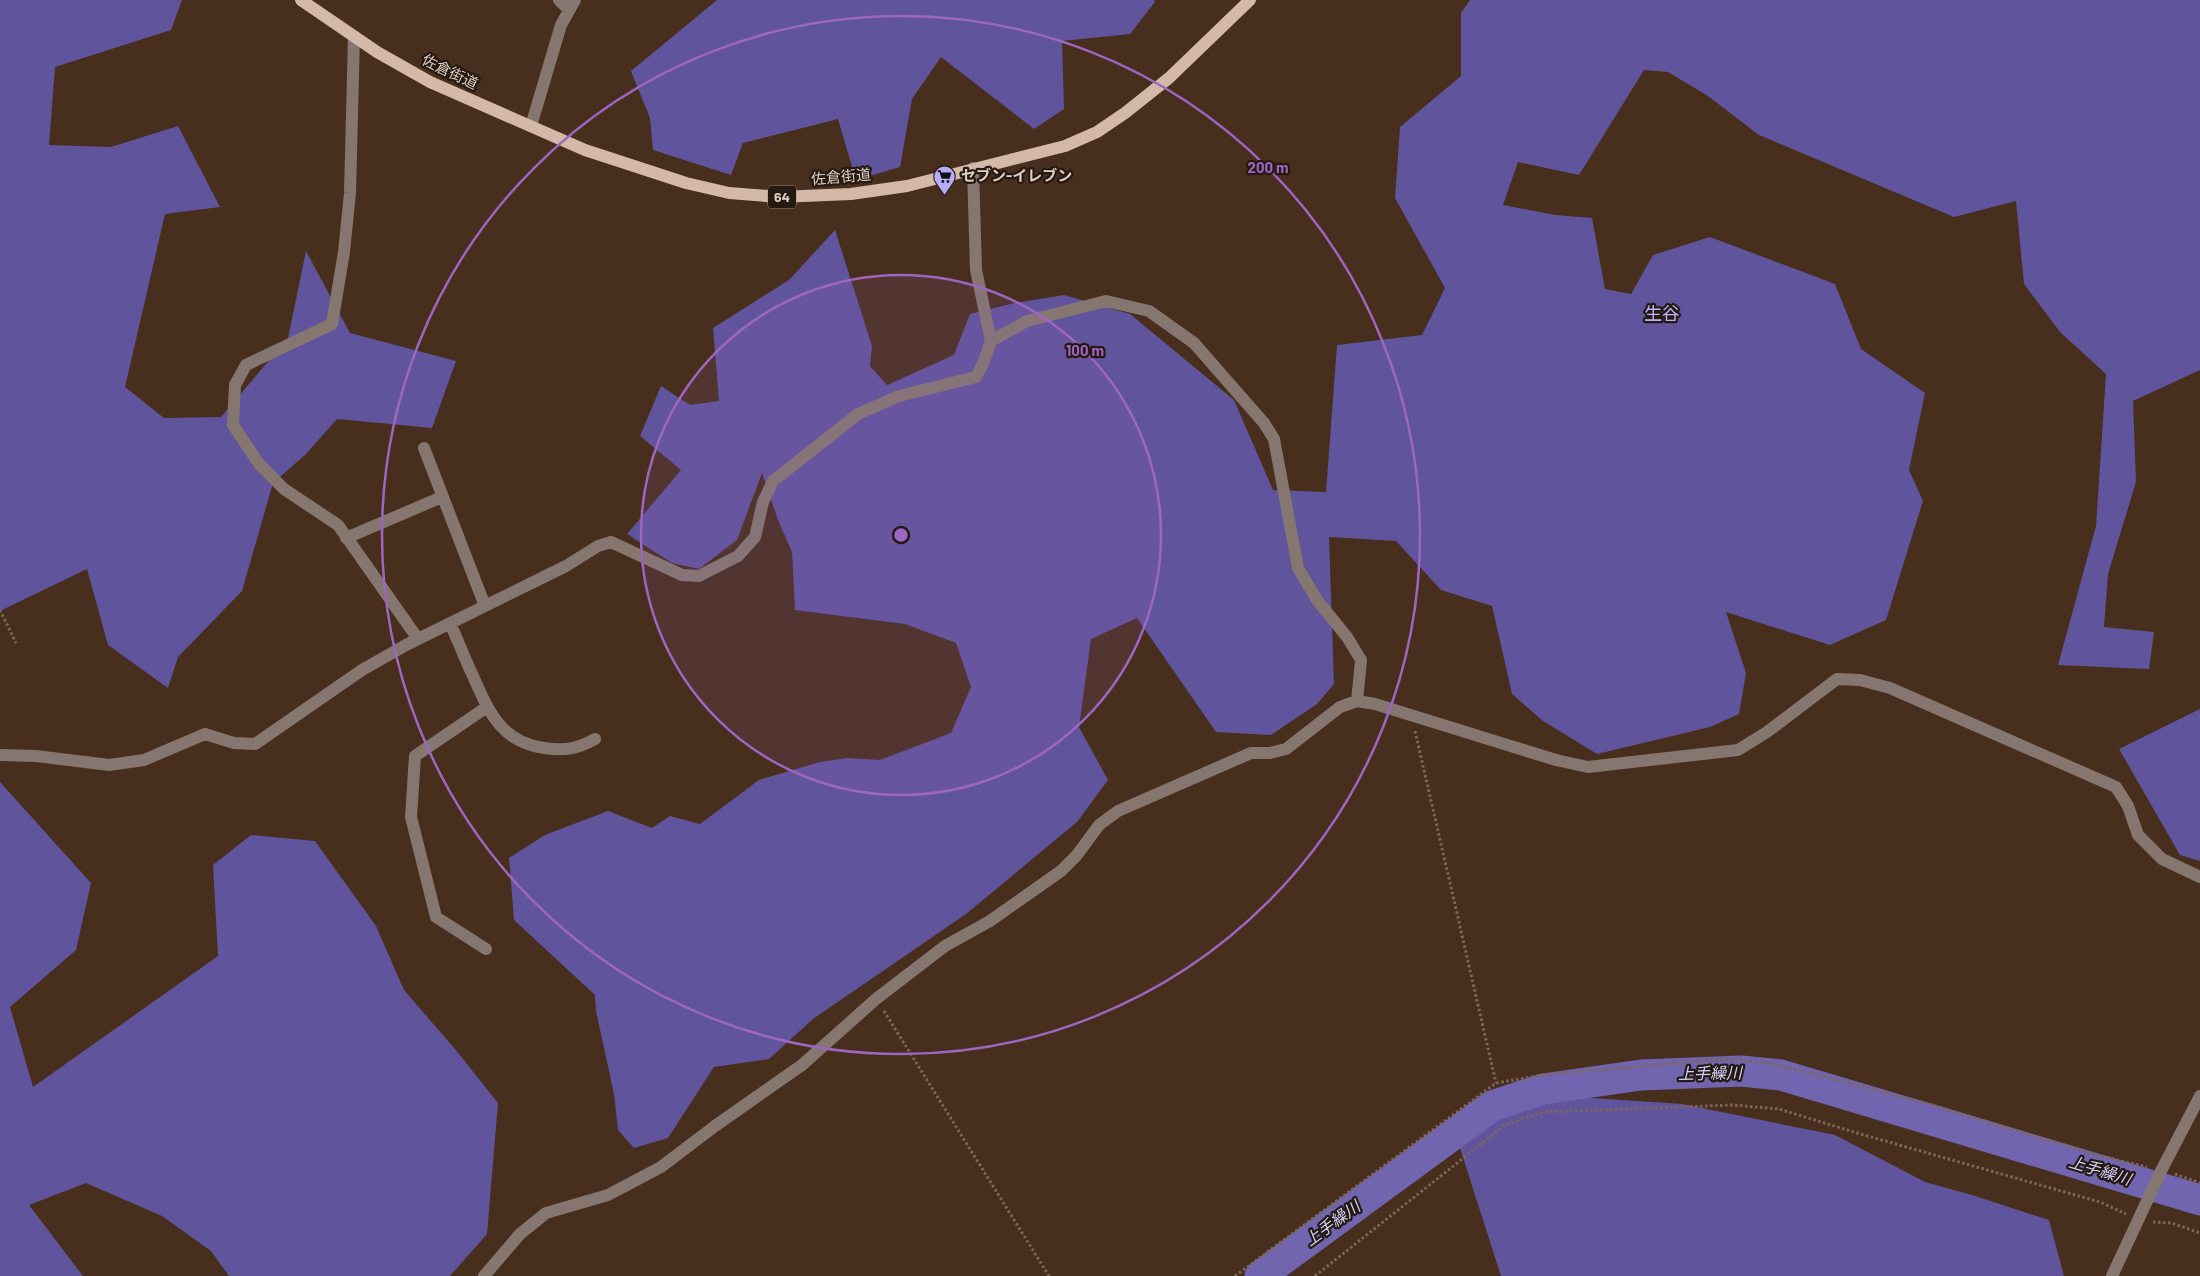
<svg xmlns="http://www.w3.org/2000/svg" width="2200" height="1276" font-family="Barlow,'Noto Sans JP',sans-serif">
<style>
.forest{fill:#60549d}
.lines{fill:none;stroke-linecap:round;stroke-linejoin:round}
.river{stroke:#7165b0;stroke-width:31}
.path{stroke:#7d6758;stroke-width:3;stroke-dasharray:2.5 2.5;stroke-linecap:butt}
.minor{stroke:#85776f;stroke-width:12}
.major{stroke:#d4b9a8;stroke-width:12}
.ring{fill:none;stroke:#9e65c1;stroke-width:2.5}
.labels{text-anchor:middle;stroke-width:4.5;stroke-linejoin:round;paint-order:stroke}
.shield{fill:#251a12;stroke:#a7998f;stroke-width:1}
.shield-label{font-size:14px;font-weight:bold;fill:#dfcfc4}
.street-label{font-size:15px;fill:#dfcfc4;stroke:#251a12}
.poi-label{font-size:15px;font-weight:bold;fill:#dfcfc4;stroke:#251a12;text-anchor:start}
.water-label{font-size:16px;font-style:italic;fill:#d6d2fc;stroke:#251a12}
.quarter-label{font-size:18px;fill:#bcb4fb;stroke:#251a12}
.centre{fill:#9e65c1;stroke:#251a12;stroke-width:2.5}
.ring-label{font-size:15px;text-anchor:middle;font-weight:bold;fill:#9e65c1;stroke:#251a12;stroke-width:4.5;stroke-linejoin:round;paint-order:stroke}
</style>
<rect width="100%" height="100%" fill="#482e1d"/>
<path class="forest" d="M0,0H182L171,30L55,67L49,145L111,147L178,126L220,207L165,214L125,387L164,418L221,417L288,338L306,251L350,333L456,361L432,428L337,419L306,454L273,483L242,591L178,657L168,688L108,645L87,569L2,610L0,614Z
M717,0H1154L1155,2L1130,34L1062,41L1064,109L1034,129L941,57L912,99L900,167L856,180L838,119L743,143L731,175L653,150L650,118L631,71Z
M1470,0H2200V370L2133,401L2136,482L2108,574L2104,627L2154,632L2149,669L2058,665L2096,526L2106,374L2060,332L2024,284L2016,201L1954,217L1759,135L1708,96L1668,72L1644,70L1579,175L1518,162L1503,205L1555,215L1592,218L1605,289L1631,294L1653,255L1710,237L1835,284L1861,349L1925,393L1909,470L1923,501L1886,620L1830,645L1726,612L1746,673L1739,714L1710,727L1597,754L1543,721L1512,694L1492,606L1441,590L1396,541L1329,537L1334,684L1317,704L1271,735L1216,732L1137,618L1091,639L1079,727L1108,780L1077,822L966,914L813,1019L769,1059L714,1067L668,1138L634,1148L618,1130L614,1094L596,1011L595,995L514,920L509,858L545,835L608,811L652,828L670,816L700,824L759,780L820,762L848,758L880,760L951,733L971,687L956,643L905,624L795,610L792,552L778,520L762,473L737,540L699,569L672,563L627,534L681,470L640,436L661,386L690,405L719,401L713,328L789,280L835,230L872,346L870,366L887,385L954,355L970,314L1015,303L1064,295L1130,314L1234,400L1273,490L1326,492L1337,345L1422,335L1445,288L1395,198L1400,127L1461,76V13Z
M2200,709V861L2180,855L2119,749Z
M0,782L91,883L76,950L10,1007L33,1087L218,956L213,865L251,835L315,841L376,926L404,990L455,1049L498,1103L487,1234L450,1276H229L211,1251L162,1216L86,1183L29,1205L83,1276H0Z
M1545,1095L1682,1104L1835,1135L1925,1182L1972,1195L2049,1220L2064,1276H1501L1458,1142Z"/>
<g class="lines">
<path class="river" d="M1260,1276L1492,1106L1543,1089L1641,1075L1741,1071L1781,1075L2200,1200"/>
<path class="path" d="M0,610L16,643
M1415,731L1496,1083
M884,1011L1049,1276
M2175,1174L2200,1183
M2153,1222L2172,1223L2200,1233
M1235,1276L1496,1083L1549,1074L1727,1059L1770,1063L1929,1104L2097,1155L2147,1167
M1315,1276L1505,1125L1544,1112L1733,1105L1779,1109L1857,1133L2100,1202L2126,1214"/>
<path class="minor" d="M559,0L569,10
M354,36L350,193L344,252L332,324L246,365L235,385L233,425L259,464L284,489L338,525L418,639
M531,126L561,25L575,0
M991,341L1027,321L1106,301L1149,311L1194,343L1264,423L1274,439L1298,568L1317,600L1347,637L1361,660L1357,701
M424,448L485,606
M346,538L442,497
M450,623C458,641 465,659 473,676C489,712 501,742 544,748C565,751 577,749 595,739
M0,755L36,756L109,765L144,760L205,734L234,743L255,744L362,670L406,645L566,566L598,546L611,542L682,575L699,576L738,556L755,537L763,502L773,481L858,414L899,396L976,377L983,364L991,341L976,270L973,168
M486,949L436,917L411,817L415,756L487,707
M484,1276L520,1234L546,1213L608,1195L661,1167L715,1126L802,1065L876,999L945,946L990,921L1061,871L1077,855L1099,825L1118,811L1251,753H1270L1286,749L1340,707L1357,701L1375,704L1556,760L1588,767L1738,750L1767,732L1837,679L1860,680L1890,688L2116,787L2128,806L2138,835L2162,859L2200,877
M2112,1276L2161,1171L2200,1096"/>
<path class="major" d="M301,0L377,52L430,82L585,150L686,183L729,193L779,197L851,194L907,186L1065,146L1097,132L1125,113L1169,78L1250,0"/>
</g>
<circle cx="901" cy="535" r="260" fill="#9e65c1" fill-opacity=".12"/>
<g class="ring">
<circle cx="901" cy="535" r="260"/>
<circle cx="901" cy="535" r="519"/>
</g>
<defs>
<symbol id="supermarket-pin" viewBox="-11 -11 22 30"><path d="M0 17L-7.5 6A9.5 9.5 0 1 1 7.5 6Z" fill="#b5acf8" stroke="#251a12"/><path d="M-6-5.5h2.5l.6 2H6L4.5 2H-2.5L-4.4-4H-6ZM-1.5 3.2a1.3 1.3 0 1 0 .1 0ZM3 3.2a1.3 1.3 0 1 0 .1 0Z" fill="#111"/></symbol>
</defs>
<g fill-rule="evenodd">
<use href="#supermarket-pin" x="932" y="164" width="25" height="34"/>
</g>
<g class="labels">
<rect class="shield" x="768" y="185.5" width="28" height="23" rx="4"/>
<g class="shield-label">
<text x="782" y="202">64</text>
</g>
<g class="street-label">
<text transform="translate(450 72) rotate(26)" y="5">佐倉街道</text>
<text transform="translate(841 177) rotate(-5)" y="5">佐倉街道</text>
</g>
<g class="poi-label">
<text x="961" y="181">セブン-イレブン</text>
</g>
<g class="water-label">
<text transform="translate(1710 1073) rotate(-1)" y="6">上手繰川</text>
<text transform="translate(2100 1170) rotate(17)" y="6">上手繰川</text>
<text transform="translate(1332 1223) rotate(-36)" y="6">上手繰川</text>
</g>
<g class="quarter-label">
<text x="1662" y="320">生谷</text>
</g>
</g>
<circle cx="901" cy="535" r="8" class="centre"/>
<g class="ring-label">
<text x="1268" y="173">200 m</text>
<text x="1085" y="356">100 m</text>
</g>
</svg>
